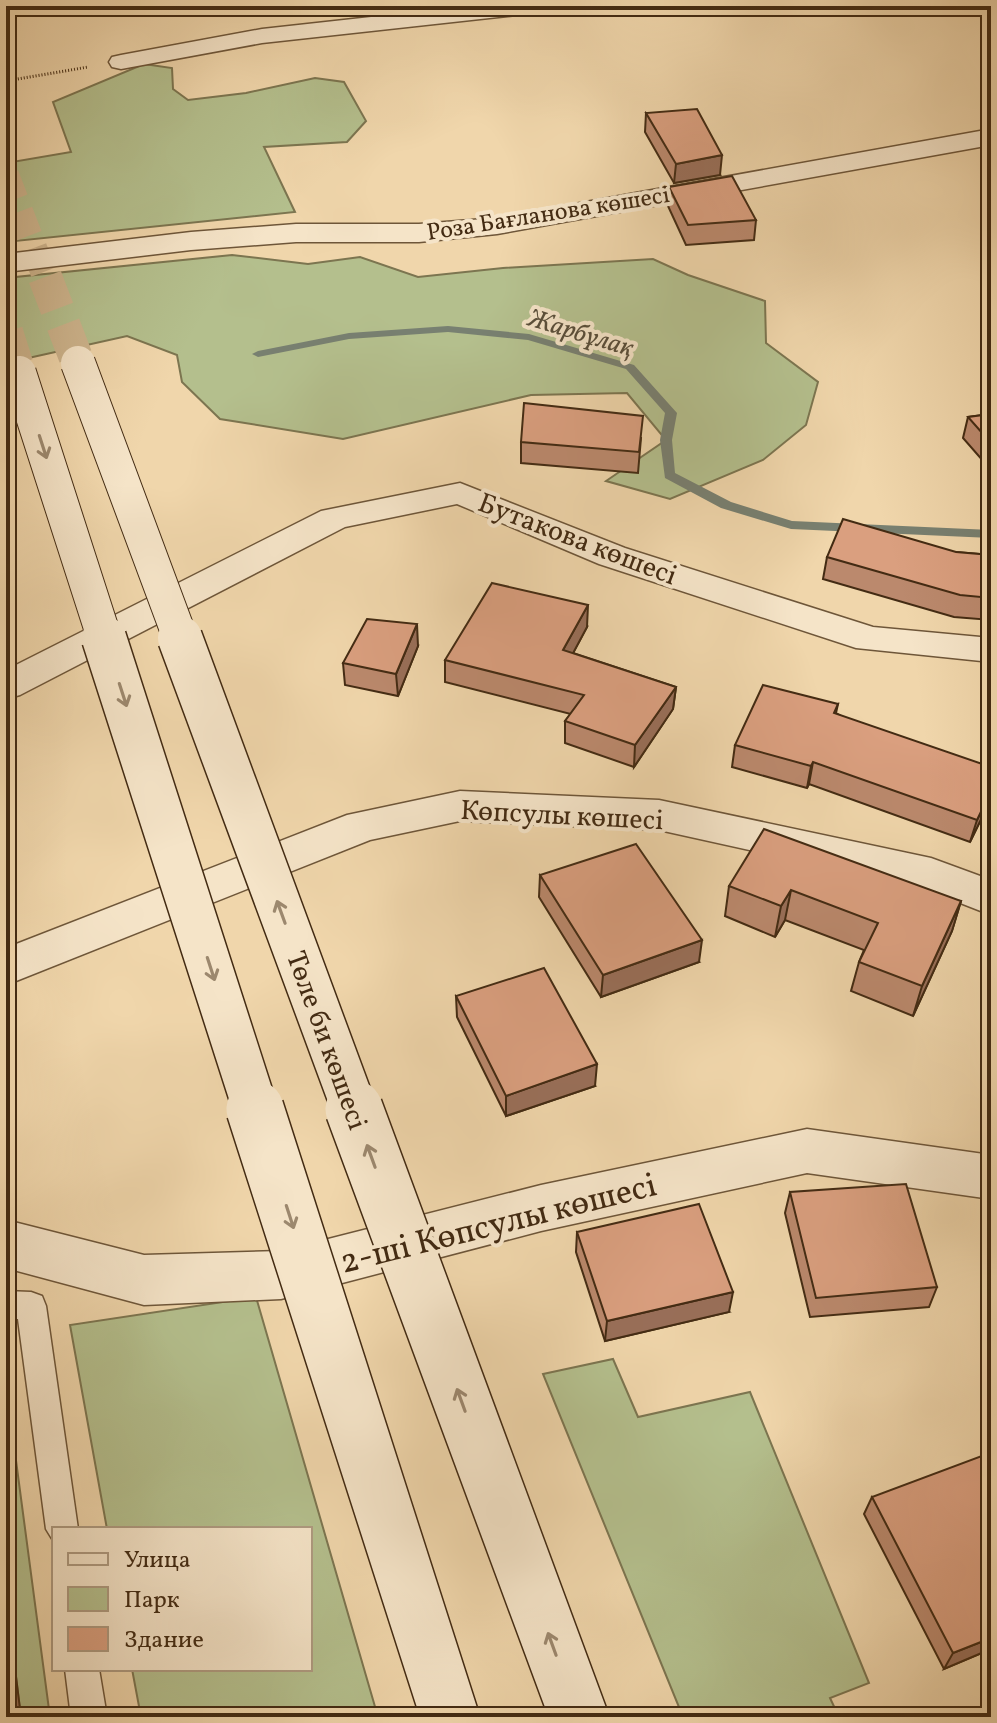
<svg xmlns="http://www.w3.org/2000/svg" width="997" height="1723" font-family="Vollkorn,serif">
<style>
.green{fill:#b4bf8d;stroke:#7c7550;stroke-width:2}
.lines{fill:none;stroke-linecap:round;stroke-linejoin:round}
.stream{fill:#788071;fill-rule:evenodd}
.secondary-tunnel-far1{stroke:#cdb48d;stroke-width:26;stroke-dasharray:26 13;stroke-linecap:butt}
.secondary-tunnel{stroke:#cdb48d;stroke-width:34;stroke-dasharray:34 17;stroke-linecap:butt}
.lane-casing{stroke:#6e5639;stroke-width:3}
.street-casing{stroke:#6e5639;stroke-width:3}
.path{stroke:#432b13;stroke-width:3;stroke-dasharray:1 2;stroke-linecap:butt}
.lane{fill:#f5e4c8;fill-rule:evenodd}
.street{fill:#f5e4c8;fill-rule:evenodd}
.secondary-bridge-far2-casing{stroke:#432b13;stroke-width:36;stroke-linecap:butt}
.secondary-bridge-far1-casing{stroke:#432b13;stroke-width:47;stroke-linecap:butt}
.secondary-bridge-casing{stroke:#432b13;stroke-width:60;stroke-linecap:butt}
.secondary-bridge-far2{stroke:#f5e4c8;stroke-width:34}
.secondary-bridge-far1{stroke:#f5e4c8;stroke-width:44}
.secondary-bridge{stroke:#f5e4c8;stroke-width:57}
.wall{fill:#bb896d;stroke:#432b13;stroke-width:2}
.shaded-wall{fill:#996f59;stroke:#432b13;stroke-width:2}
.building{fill:#da9f7f;stroke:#432b13;stroke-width:2}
.oneway{stroke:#9c886e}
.labels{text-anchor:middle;stroke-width:8;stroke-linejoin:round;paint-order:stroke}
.far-street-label{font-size:24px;fill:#432b13;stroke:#f5e4c8}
.far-water-label{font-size:26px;font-style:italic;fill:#594e3a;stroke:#f5e4c8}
.street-label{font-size:28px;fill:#432b13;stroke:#f5e4c8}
.near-street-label{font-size:34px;fill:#432b13;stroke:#f5e4c8}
</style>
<rect width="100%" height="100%" fill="#f0d6ab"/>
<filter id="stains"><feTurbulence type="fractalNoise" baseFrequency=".0025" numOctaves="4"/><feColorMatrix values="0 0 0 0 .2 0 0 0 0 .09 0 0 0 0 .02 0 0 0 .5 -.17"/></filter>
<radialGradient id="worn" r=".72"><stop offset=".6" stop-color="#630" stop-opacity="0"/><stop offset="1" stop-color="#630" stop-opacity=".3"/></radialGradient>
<path class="green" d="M144,64L172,68L173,89L188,100L246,93L315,78L344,82L366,121L347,142L264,147L295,212L6,242V163L71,152L53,102Z
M232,255L308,264L360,257L418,277L503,268L653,259L688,275L765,301L766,343L818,382L806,425L763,460L670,499L606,481L666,440L627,393L531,395L343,439L220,419L182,382L177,355L127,336L6,363V278Z
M256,1297L378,1717H141L132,1669H310V1529H107L70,1325Z
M613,1359L638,1417L750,1392L869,1683L830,1698L839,1717H683L543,1374Z
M6,1385L50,1717H21L6,1596Z"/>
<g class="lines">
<path class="stream" d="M448,326L529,334L634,365L677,413L672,440L675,473L731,502L792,521L991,530V538L791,529L721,508L665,478L660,440L665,413L626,369L528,340L448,332L349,339L258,357L252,354L258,351L349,333Z"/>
<path class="secondary-tunnel-far1" d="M6,175L46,279"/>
<path class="secondary-tunnel" d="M45,277L78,363
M6,332L19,373"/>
<defs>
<path id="lane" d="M6,1291L31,1292L42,1296L46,1306L78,1529H54V1542L46,1529L18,1319H6Z
M65,1669H99L107,1717H71Z"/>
<path id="street" d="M471,6H545L542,11L534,13L262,43L121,69L112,67L109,62L112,57L121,55L262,29Z
M991,129V145L497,234L419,242H296L191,250L6,272V254L191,232L296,224H419L497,218Z
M460,483L625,548L873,627L991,638V662L856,648L599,564L457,504L345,527L20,695L6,699V670L321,511Z
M460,791L659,800L931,858L991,880V915L922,888L659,830L460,821L370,840L6,985V948L347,815Z
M807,1129L991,1155V1199L807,1173L541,1231L281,1299L144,1305L6,1268V1220L144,1255L281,1251L541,1185Z"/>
</defs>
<use href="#lane" class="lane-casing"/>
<use href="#street" class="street-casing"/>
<path class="path" d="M6,81L88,67"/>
<use href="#lane" class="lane"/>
<use href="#street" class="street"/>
<defs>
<path id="secondary-bridge-far2" d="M78,363L181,640
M19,373L105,640"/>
<path id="secondary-bridge-far1" d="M104,638L256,1111
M180,638L355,1111"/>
<path id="secondary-bridge" d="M255,1109L450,1717
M354,1109L579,1717"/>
</defs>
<use href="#secondary-bridge-far2" class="secondary-bridge-far2-casing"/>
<use href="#secondary-bridge-far1" class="secondary-bridge-far1-casing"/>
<use href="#secondary-bridge" class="secondary-bridge-casing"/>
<use href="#secondary-bridge-far2" class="secondary-bridge-far2"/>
<use href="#secondary-bridge-far1" class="secondary-bridge-far1"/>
<use href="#secondary-bridge" class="secondary-bridge"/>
</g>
<path class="wall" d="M646,113L720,175L674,183L645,132Z
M669,187L756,220L754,240L686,245L668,206Z
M991,414V470L963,438L968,417Z
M641,438L638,473L521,463V442Z
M956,552L991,555V620L954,617L823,579L827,557Z
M587,627L573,653L676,687L673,709L634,767L565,743V721L571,714L445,682V660Z
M418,646L398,696L345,685L343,663Z
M838,704L836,713L991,799L970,842L809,784L807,788L732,767L735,745Z
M540,875L699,962L601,997L539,897Z
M729,886L961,901L952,931L913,1016L851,991L859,962L864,950L785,920L775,937L725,916Z
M456,996L595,1086L506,1116L457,1017Z
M790,1192L937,1287L929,1307L810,1317L785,1213Z
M577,1232L729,1312L605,1341L576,1252Z
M872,1497L991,1649L944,1669L864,1514Z"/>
<path class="shaded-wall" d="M722,155L720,175L674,183L676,164Z
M588,605L587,627L563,672V650Z
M417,624L418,646L398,696L396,674Z
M676,687L673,709L634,767L635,745Z
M813,762L809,784L807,788L811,766Z
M991,791V799L970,842L977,820Z
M791,890L785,920L775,937L781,906Z
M961,901L952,931L913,1016L922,986Z
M702,940L699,962L601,997L603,975Z
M597,1064L595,1086L506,1116V1096Z
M733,1292L729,1312L605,1341L607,1321Z
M6,1596L21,1717H8L6,1704Z
M991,1638V1649L944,1669L953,1653Z"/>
<path class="building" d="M697,109L722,155L676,164L646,113Z
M732,176L756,220L688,225L669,187Z
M524,403L643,416L639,452L521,442Z
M991,414V443L968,417Z
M843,519L956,552L991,555V598L960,595L827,557Z
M492,583L588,605L563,650L676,687L635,745L565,721L584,695L445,660Z
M367,619L417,624L396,674L343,663Z
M763,685L838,704L834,713L991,767V791L977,820L813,762L811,766L735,745Z
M764,829L961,901L922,986L859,962L878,923L791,890L781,906L729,886Z
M636,844L702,940L603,975L540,875Z
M544,968L597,1064L506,1096L456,996Z
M906,1184L937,1287L816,1298L790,1192Z
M699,1204L733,1292L607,1321L577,1232Z
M987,1454L991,1469V1638L953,1653L872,1497Z"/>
<defs><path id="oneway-shaft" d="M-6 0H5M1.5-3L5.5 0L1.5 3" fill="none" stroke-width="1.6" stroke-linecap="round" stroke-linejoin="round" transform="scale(2)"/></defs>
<g class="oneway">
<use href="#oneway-shaft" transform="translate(43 447) rotate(72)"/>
<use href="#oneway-shaft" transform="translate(123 695) rotate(72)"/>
<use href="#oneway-shaft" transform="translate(281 912) rotate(-110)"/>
<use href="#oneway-shaft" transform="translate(211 969) rotate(72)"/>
<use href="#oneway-shaft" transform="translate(371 1156) rotate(-110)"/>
<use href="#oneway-shaft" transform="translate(290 1217) rotate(72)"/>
<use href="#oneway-shaft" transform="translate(461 1400) rotate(-110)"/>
<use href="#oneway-shaft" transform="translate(552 1644) rotate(-110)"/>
</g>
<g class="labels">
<g class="far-street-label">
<text transform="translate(548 213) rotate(-9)" y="8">Роза Бағланова көшесі</text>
</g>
<g class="far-water-label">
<text transform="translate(581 332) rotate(17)" y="9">Жарбұлақ</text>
</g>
<g class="street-label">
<text transform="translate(578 538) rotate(21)" y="10">Бутакова көшесі</text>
<text transform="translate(562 814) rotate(3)" y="10">Көпсулы көшесі</text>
<text transform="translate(328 1040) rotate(70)" y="10">Төле би көшесі</text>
</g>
<g class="near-street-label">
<text transform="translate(498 1222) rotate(-14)" y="12">2-ші Көпсулы көшесі</text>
</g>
</g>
<rect width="997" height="1723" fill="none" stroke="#f0d6ab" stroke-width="32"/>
<rect x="8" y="8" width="981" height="1707" fill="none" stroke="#432b13" stroke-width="4"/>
<rect x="16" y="16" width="965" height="1691" fill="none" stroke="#432b13" stroke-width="2"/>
<rect x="52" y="1527" width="260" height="144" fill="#f5e4c8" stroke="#ae9a80" stroke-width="2"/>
<rect x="68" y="1553" width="40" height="12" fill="#f5e4c8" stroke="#ae9a80" stroke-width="2"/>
<text x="124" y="1567" font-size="24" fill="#432b13">Улица</text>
<rect x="68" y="1587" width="40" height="24" fill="#b4bf8d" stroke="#ae9a80" stroke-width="2"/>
<text x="124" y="1607" font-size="24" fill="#432b13">Парк</text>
<rect x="68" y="1627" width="40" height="24" fill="#da9f7f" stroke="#ae9a80" stroke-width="2"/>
<text x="124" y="1647" font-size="24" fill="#432b13">Здание</text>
<rect width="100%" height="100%" filter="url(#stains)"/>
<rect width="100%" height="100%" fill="url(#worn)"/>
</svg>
